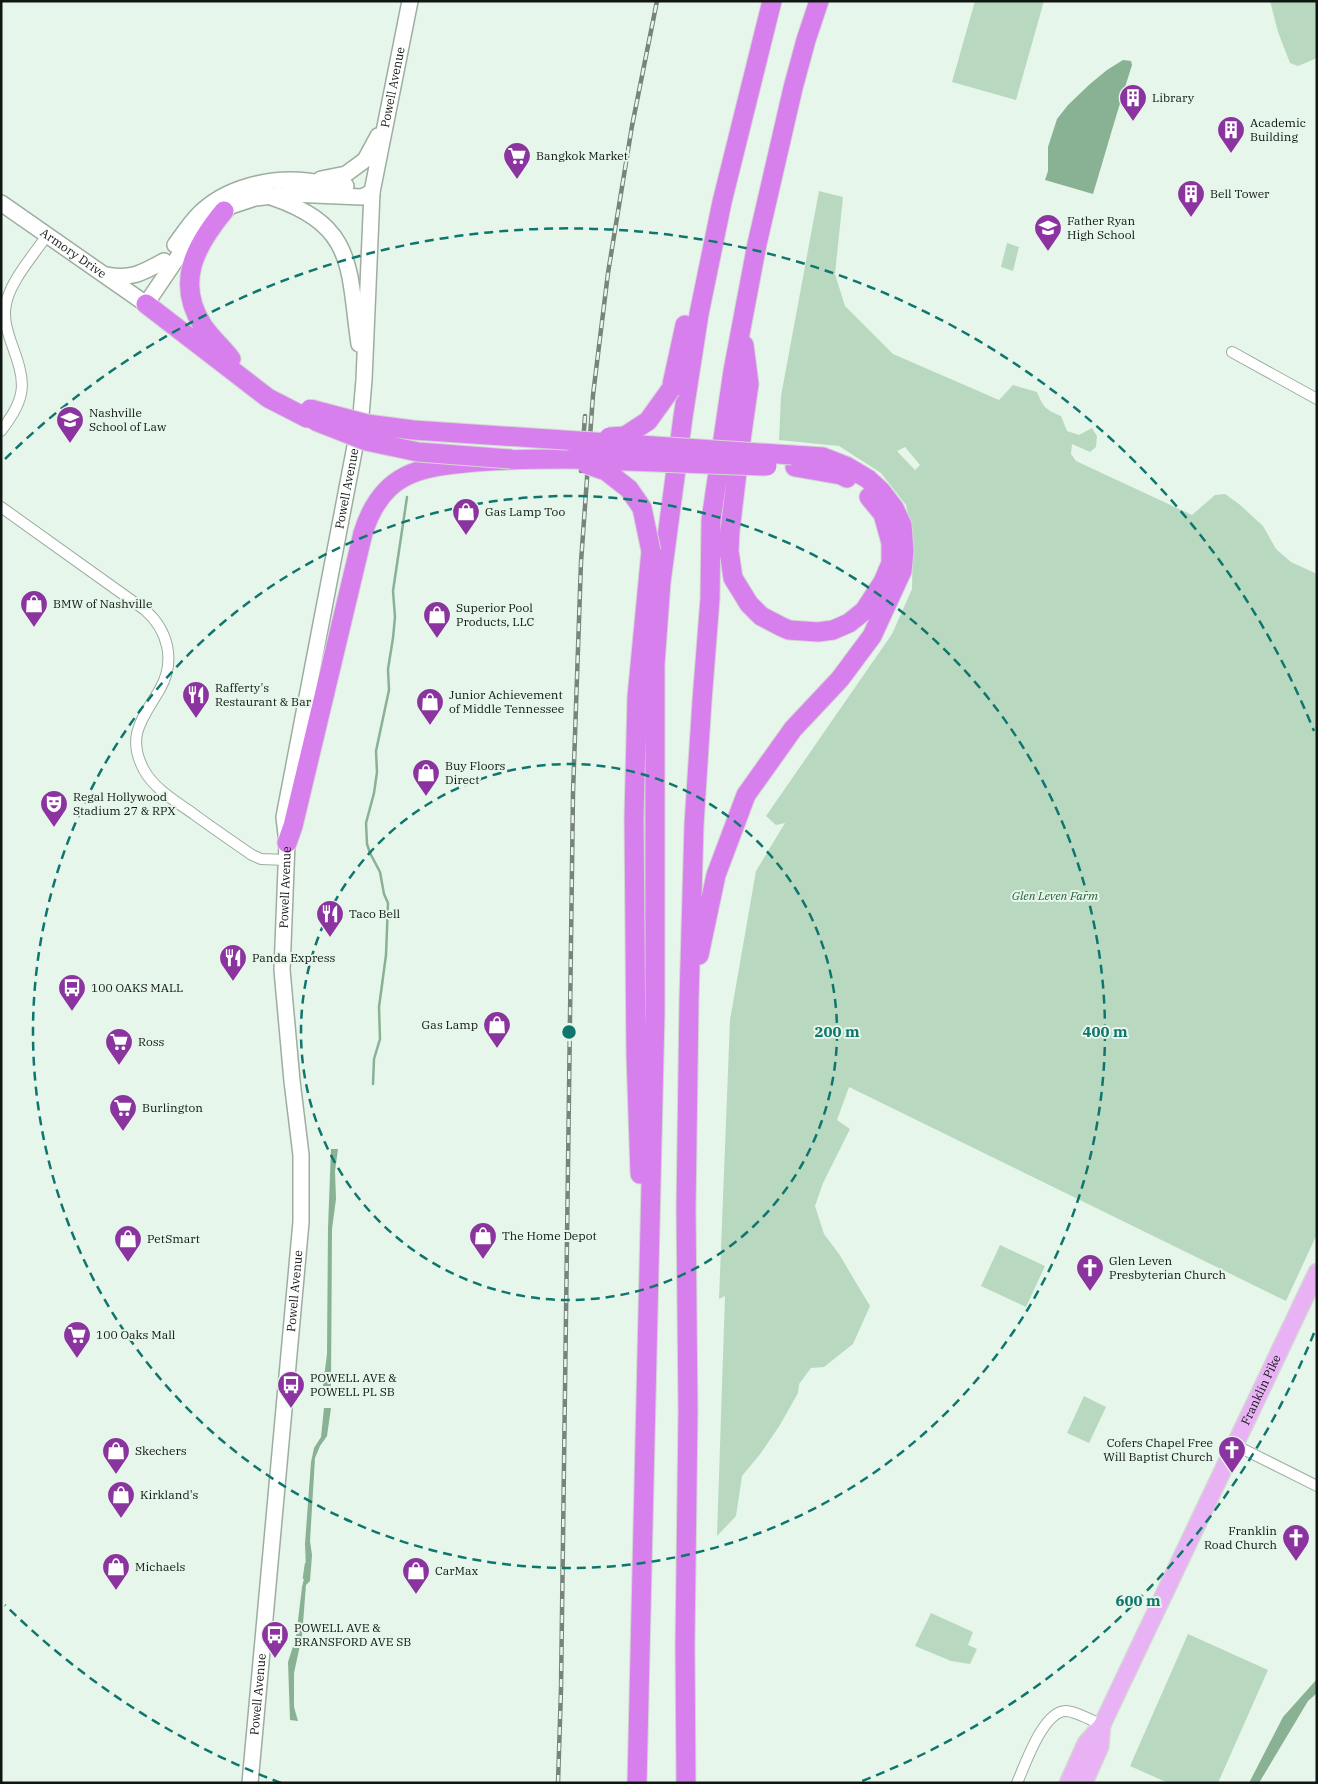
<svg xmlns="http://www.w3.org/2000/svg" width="1318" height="1784" font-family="'IBM Plex Serif',serif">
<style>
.green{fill:#b8d9c0;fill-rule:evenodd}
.water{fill:#89b193}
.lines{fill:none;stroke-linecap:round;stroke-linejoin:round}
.stream{stroke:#89b193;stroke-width:2.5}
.street-casing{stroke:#9dada1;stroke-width:12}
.secondary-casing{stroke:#9dada1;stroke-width:18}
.primary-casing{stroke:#d4d5d4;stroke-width:19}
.highway-casing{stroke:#d4d5d4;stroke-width:21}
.street{stroke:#fff;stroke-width:10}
.secondary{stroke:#fff;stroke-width:15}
.primary{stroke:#e8b2f5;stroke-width:16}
.highway{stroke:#d87fee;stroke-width:19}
.rail-casing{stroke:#78837b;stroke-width:4.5}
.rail{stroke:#e6f6ea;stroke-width:2.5;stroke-dasharray:8;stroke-linecap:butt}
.highway-bridge-casing{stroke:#d4d5d4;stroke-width:21;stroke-linecap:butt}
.highway-bridge{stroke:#d87fee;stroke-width:19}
.ring{fill:none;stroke:#0f766e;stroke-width:2.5;stroke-dasharray:9 6}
.labels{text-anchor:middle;stroke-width:4;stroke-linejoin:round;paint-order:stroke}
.street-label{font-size:12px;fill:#101612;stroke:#e6f6ea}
.poi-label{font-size:12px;fill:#101612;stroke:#e6f6ea;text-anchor:start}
.park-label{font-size:12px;font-style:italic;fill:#24613a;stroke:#e6f6ea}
.centre{fill:#0f766e;stroke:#e6f6ea;stroke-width:2.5}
.ring-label{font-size:15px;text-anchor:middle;font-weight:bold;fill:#0f766e;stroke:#e6f6ea;stroke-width:4;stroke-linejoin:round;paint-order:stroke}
</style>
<rect width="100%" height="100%" fill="#e6f6ea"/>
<path class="green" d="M975,1H1044L1016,100L952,82Z
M1270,1H1317V58L1298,66L1290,63L1278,32Z
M819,191L843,197L835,274L845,306L893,354L999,400L1013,385L1037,392C1043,407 1046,410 1061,416L1067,431L1079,435L1092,428L1097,436L1096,447L1090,452L1072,444L1071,454L1076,461L1192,515L1215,495L1225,494L1239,504L1263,526L1276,549L1291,562L1317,574V1234L1286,1301L849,1087L837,1120L850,1129L823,1183L815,1206L824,1234L839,1254L870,1306L853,1344L824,1367L811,1368L799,1384L798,1393L780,1425L761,1453L742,1476L736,1516L717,1536L725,1296L719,1299L730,1020L756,871L785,823L776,825L766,816L892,634L912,589L913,535L906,505L881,473L839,446L779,440L781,396ZM905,447L920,465L915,470L897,451Z
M1007,243L1019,247L1013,271L1001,267Z
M1000,1245L1045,1266L1026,1307L981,1286Z
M1084,1396L1106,1407L1089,1443L1067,1433Z
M931,1613L973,1632L968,1645L977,1649L970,1664L951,1661L915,1646Z
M1188,1634L1268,1670L1218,1783H1168L1130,1766Z"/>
<path class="water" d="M1123,60L1131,61L1132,65C1118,108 1106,151 1093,194L1045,180L1048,171V147L1057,119L1068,105L1090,84L1107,70Z
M331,1149H338L335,1171L336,1199L332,1229L331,1386H323L327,1354L328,1228Z
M324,1408H331L327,1436L320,1446L315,1458L310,1541L312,1555L310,1581L306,1585L302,1636L294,1673V1707L298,1721L290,1720L288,1662L296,1637L302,1587L306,1570L305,1544L311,1462L314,1448L321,1437Z
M1317,1679V1693L1308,1701L1259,1783H1249L1283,1717Z"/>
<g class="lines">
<path class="stream" d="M373,1084L374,1059L380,1039L379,1007L386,955L388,903L384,894L380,872L370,853L367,844L366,823L374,793L377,772L376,751L389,690L388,669L393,638L395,617L393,591L407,497
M304,1578L306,1564"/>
<defs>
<path id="street" d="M1232,352L1317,399
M1,431C28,395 26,383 11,342C7,330 3,317 6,304C10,281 34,255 47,235
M1,507L145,610C168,630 176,661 160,689C144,717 125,735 144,770C155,790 177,802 195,815C214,829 233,842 252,855L261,859L286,860
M1235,1445L1317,1486
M1017,1783C1025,1765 1043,1711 1066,1711C1075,1711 1093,1721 1102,1725"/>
<g id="secondary">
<path d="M321,179L346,174L365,160L378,136"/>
<path d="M271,197C356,226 348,267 359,344"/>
<path id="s1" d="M1,203L146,304L182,251L195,235L207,224L231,206L255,198L290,194L362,197L372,192"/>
<path d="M175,245C183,234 190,223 199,214C226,187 270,177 307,181C320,183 333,185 346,186"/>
<path d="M107,275C131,280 144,272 164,261"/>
<path id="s2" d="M250,1783L301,1222V1155L292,1081L282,970L287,843L284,817L361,415L364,380L372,192L410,1"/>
</g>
<g id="primary">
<path id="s3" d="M1068,1783L1086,1743L1102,1725L1317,1272"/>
<path d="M1084,1783L1100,1747L1102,1725"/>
</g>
<path id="highway" d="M224,211C195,246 175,283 203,326C211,338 222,347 231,359
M146,304L268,398L307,418
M744,345L749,384L740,447L730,531L729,551L733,578L749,604L761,616L782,627L789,630L818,632L833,630L849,623L864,611L883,582L891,563V543L883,514L869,497
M671,389L685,325
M795,467L841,475L847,478
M287,843L293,826L363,533C382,472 419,467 475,462C507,459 538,459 571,459
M699,955L716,875L746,795L793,729L840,679L872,636L902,571L904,551L902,525L894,508L881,491L868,479L846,466L823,457L792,455
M640,1174L636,1055L634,818L637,697L651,551
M637,1783L655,1013V664L661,582L683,417L699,314L722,202L772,1
M686,1783L685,1644L688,1411L686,1209L689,1000L694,825L702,701L710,599L711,520L733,371L757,244L793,88L806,40L819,1"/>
</defs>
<use href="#street" class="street-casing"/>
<use href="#secondary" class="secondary-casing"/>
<use href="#primary" class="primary-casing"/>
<use href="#highway" class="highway-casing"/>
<use href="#street" class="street"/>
<use href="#secondary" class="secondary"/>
<use href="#primary" class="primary"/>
<use href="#highway" class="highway"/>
<defs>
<path id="rail" d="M581,471L585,416
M558,1783L561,1689L573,793L581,562L593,395L608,273L632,126L657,1"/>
</defs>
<use href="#rail" class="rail-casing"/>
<use href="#rail" class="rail"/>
<defs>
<path id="highway-bridge" d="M310,409L367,424L413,430L792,455
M315,421L366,441L418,452L511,459
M609,437L625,436L648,421L671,389
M571,459L767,466
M586,464L606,471L629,489L642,508L651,551"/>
</defs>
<use href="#highway-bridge" class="highway-bridge-casing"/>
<use href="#highway-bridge" class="highway-bridge"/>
</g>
<g class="ring">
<circle cx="569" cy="1032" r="268"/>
<circle cx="569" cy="1032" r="536"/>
<path d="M1314 1333A804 804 0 0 1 857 1783M281 1783A804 804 0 0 1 5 1605M5 459A804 804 0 0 1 1314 731"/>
</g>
<defs>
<symbol id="building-pin" viewBox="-11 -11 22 30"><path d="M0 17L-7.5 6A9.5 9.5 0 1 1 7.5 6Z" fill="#8b339f" stroke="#e6f6ea"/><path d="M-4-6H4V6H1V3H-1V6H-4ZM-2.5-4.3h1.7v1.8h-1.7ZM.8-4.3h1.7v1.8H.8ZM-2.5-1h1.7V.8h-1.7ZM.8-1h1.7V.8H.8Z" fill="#fff"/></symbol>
<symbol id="supermarket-pin" viewBox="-11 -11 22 30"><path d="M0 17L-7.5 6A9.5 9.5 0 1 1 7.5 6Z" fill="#8b339f" stroke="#e6f6ea"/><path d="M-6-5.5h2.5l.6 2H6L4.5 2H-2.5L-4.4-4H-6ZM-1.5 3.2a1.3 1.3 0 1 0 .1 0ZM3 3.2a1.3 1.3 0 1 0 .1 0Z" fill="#fff"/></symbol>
<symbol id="university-pin" viewBox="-11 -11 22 30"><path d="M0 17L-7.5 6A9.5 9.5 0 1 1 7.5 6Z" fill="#8b339f" stroke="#e6f6ea"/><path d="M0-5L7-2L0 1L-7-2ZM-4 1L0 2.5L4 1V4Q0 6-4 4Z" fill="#fff"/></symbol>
<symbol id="shop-pin" viewBox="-11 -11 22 30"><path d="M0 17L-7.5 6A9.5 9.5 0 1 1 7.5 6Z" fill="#8b339f" stroke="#e6f6ea"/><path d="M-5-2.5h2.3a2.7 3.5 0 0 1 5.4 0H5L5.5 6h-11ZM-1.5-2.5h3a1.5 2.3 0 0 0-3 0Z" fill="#fff"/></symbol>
<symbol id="restaurant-pin" viewBox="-11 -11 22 30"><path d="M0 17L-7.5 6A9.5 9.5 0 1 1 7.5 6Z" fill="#8b339f" stroke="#e6f6ea"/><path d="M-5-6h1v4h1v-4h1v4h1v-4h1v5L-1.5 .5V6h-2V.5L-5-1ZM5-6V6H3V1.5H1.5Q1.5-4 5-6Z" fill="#fff"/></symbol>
<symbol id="theatre-pin" viewBox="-11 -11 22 30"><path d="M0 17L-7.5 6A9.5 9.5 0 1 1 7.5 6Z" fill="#8b339f" stroke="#e6f6ea"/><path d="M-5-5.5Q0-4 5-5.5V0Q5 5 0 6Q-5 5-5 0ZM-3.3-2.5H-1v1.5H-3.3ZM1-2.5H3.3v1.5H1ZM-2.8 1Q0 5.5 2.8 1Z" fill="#fff"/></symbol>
<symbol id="bus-pin" viewBox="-11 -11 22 30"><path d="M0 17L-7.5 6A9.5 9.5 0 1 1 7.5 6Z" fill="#8b339f" stroke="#e6f6ea"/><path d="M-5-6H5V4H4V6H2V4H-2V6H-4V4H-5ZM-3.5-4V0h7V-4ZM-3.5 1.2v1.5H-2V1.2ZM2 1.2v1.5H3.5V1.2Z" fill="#fff"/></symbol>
<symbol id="church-pin" viewBox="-11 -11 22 30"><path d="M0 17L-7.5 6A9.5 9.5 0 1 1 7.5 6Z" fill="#8b339f" stroke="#e6f6ea"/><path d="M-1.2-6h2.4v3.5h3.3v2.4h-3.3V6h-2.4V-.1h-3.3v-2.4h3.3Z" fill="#fff"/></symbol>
</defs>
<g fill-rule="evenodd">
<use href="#building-pin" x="1117" y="82" width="32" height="43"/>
<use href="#building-pin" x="1215" y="114" width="32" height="43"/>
<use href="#supermarket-pin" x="501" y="140" width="32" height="43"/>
<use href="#building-pin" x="1175" y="178" width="32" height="43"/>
<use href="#university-pin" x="1032" y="212" width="32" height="43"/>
<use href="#university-pin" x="54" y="404" width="32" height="43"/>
<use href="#shop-pin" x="450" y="496" width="32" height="43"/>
<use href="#shop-pin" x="18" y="588" width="32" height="43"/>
<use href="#shop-pin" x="421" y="599" width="32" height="43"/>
<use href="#restaurant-pin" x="180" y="679" width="32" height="43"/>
<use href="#shop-pin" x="414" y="686" width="32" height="43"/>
<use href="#shop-pin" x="410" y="757" width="32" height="43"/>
<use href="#theatre-pin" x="38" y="788" width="32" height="43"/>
<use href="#restaurant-pin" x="314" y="898" width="32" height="43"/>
<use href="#restaurant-pin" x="217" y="942" width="32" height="43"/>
<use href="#bus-pin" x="56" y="972" width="32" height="43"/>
<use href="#shop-pin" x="481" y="1009" width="32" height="43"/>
<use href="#supermarket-pin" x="103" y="1026" width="32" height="43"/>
<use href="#supermarket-pin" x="107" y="1092" width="32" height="43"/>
<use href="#shop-pin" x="467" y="1220" width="32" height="43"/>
<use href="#shop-pin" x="112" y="1223" width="32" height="43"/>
<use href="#church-pin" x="1074" y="1252" width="32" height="43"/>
<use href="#supermarket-pin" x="61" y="1319" width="32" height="43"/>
<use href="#bus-pin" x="275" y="1369" width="32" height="43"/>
<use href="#church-pin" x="1216" y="1434" width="32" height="43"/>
<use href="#shop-pin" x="100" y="1435" width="32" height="43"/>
<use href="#shop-pin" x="105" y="1479" width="32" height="43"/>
<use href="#church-pin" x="1280" y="1522" width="32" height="43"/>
<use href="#shop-pin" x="100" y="1551" width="32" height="43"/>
<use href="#shop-pin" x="400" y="1555" width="32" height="43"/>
<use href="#bus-pin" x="259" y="1619" width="32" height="43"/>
</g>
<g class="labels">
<g class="street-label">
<text dy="4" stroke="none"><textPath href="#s2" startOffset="1709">Powell Avenue</textPath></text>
<text dy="4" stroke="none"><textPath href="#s1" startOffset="88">Armory Drive</textPath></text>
<text dy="4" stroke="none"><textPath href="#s2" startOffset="1304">Powell Avenue</textPath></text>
<text dy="4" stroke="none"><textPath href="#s2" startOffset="899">Powell Avenue</textPath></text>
<text dy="4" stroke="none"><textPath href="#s2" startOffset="494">Powell Avenue</textPath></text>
<text dy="4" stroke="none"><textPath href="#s3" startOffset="439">Franklin Pike</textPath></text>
<text dy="4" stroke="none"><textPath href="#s2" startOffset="89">Powell Avenue</textPath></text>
</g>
<g class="poi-label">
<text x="1152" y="102">Library</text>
<text x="1250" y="127">Academic<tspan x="1250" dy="14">Building</tspan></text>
<text x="536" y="160">Bangkok Market</text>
<text x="1210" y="198">Bell Tower</text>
<text x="1067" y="225">Father Ryan<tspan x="1067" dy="14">High School</tspan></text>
<text x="89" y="417">Nashville<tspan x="89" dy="14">School of Law</tspan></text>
<text x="485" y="516">Gas Lamp Too</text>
<text x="53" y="608">BMW of Nashville</text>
<text x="456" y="612">Superior Pool<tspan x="456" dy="14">Products, LLC</tspan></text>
<text x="215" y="692">Rafferty's<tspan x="215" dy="14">Restaurant &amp; Bar</tspan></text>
<text x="449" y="699">Junior Achievement<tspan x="449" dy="14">of Middle Tennessee</tspan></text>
<text x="445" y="770">Buy Floors<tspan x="445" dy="14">Direct</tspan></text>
<text x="73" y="801">Regal Hollywood<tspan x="73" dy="14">Stadium 27 &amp; RPX</tspan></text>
<text x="349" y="918">Taco Bell</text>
<text x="252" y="962">Panda Express</text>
<text x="91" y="992">100 OAKS MALL</text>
<text x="478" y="1029" text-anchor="end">Gas Lamp</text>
<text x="138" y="1046">Ross</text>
<text x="142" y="1112">Burlington</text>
<text x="502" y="1240">The Home Depot</text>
<text x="147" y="1243">PetSmart</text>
<text x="1109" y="1265">Glen Leven<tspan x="1109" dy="14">Presbyterian Church</tspan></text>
<text x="96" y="1339">100 Oaks Mall</text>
<text x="310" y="1382">POWELL AVE &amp;<tspan x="310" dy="14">POWELL PL SB</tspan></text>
<text x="1213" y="1447" text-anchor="end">Cofers Chapel Free<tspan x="1213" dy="14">Will Baptist Church</tspan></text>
<text x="135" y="1455">Skechers</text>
<text x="140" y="1499">Kirkland's</text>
<text x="1277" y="1535" text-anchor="end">Franklin<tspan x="1277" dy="14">Road Church</tspan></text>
<text x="135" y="1571">Michaels</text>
<text x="435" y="1575">CarMax</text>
<text x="294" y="1632">POWELL AVE &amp;<tspan x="294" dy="14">BRANSFORD AVE SB</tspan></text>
</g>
<g class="park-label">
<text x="1055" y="900">Glen Leven Farm</text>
</g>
</g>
<circle cx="569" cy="1032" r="8" class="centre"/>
<g class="ring-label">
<text x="837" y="1037">200 m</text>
<text x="1105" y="1037">400 m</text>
<text x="1138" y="1606">600 m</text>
</g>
<rect width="1318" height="1784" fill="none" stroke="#101612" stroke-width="5"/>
</svg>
